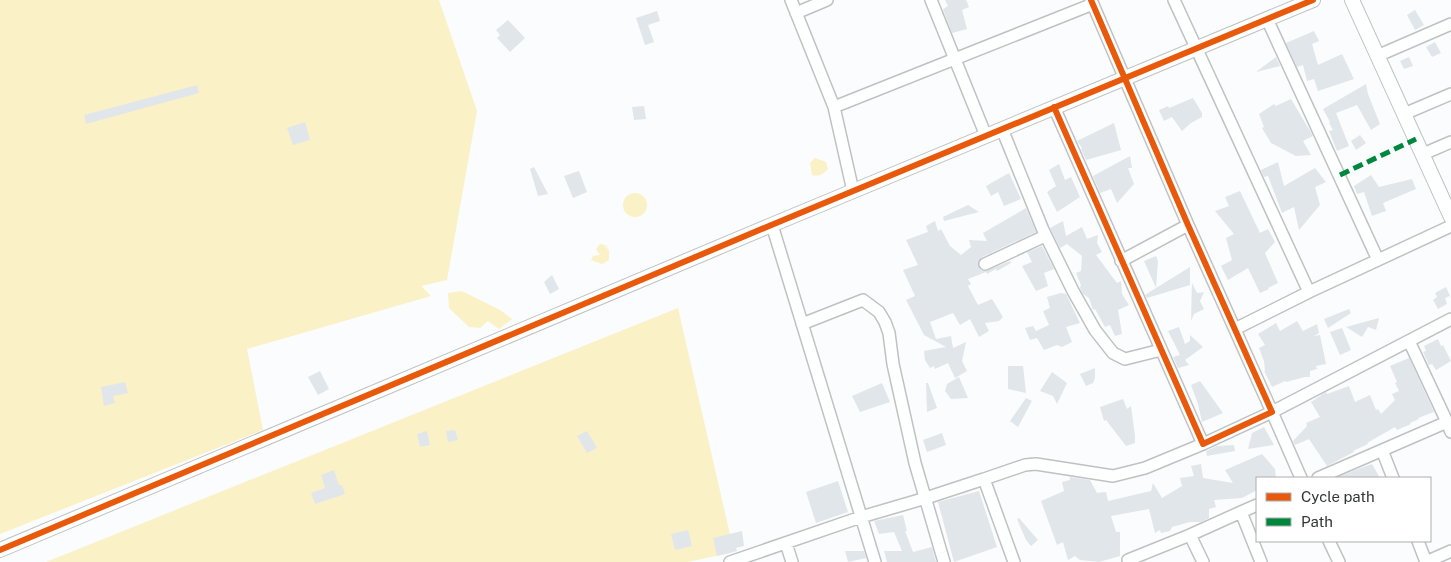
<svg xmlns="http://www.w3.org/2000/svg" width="1451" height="562" font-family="'Public Sans',sans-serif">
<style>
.green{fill:#fbf1c7}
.building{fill:#e1e6eb}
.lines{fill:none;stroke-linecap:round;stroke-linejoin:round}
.minor-casing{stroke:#c0c1c2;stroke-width:14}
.tertiary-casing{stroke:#c0c1c2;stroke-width:16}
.minor{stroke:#feffff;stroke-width:11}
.tertiary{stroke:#feffff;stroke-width:14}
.quiet{stroke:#00873e;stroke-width:5;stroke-dasharray:10 5;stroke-linecap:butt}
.cycleway-casing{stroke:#fff;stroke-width:9}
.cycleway{stroke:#e8590c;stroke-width:6}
</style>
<rect width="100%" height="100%" fill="#fafcfd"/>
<path class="green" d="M0,0H439L477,111L447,280L421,286L431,296L247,349L263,430L0,534Z
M815,158L826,162L828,169C823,174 819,177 812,175L810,163Z
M623 205a12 12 0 1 1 24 0a12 12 0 1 1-24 0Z
M600,244L605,245L609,248L604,246L609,250V260L602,264L591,260L593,256L600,255L596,249Z
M462,291L500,310L512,319L499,329L488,321L480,328L469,327L449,308L448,293Z
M678,308L734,552L688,562H46Z"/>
<path class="building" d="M945,0H966L969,7L962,10L967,29L952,33L943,9L948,6Z
M1415,10L1424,25L1415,30L1407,15Z
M657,11L660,21L648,25L654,42L645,45L636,18Z
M508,20L525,38L510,52L497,38L500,35L496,30Z
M1314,31L1319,41L1312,44L1318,65L1342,54L1354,79L1318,91L1314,79L1307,81L1303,65L1297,67L1286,43Z
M1435,42L1441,53L1432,57L1426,47Z
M1276,57L1280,66L1256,72Z
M1409,57L1413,66L1404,69L1400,61Z
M1366,84L1368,94L1380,124L1371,130L1357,105L1336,113L1349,146L1337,151L1329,131L1333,130L1329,123L1330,122L1323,109Z
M197,85L199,93L86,124L84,115Z
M1193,98L1202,113V117L1191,123L1182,131L1172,117L1164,121L1159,110L1168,106L1169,108Z
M1291,99L1313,136L1303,141L1311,155L1296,156L1271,143L1262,128L1264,127L1259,114L1274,104L1276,106Z
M644,106L646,119L634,120L632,107Z
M305,122L310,140L293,145L287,128Z
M1114,123L1121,150L1086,160L1081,149L1082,148L1077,141Z
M1360,135L1366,143L1356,150L1351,141Z
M1130,156L1132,168H1128L1134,184L1117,203L1111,189L1100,193L1093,176Z
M1278,162L1284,186L1315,168L1326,182L1315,187L1320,205L1299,230L1294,207L1282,213L1268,176L1264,177L1261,170Z
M1059,164L1065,180L1071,177L1080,197L1057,212L1047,192L1056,186L1049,170Z
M534,167L548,194L538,196L530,169Z
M579,171L587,192L573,198L564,176Z
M1009,173L1021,199L1004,206L998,192L991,196L986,186Z
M1371,175L1379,187L1412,179L1416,189L1383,203L1386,211L1372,216L1364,192L1357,194L1354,186Z
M1240,191L1260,233L1268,229L1275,242L1265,253L1278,283L1268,288L1269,289L1260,293L1248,268L1228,280L1221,266L1232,260L1226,238L1234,234L1215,211L1229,206L1225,197Z
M968,205L979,212L944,221L943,217Z
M1026,208L1036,232L982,257L978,264L980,270L985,271L1010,261L1011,263L997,271L996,269L987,274L986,272L968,279L971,284L968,286L978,305L992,299L1003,317L999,321L985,323L989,331L979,337L970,319L960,325L953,313L930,322L936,339L951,336L953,348L966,342L962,361L967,371L955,378L948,363L935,369L934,366L930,368L925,360L924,351L946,347L924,335L906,300L915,296L903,270L918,265L906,240L928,232L926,226L935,221L938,231L941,229L950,246L961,255L971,247L969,240L987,241L983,233Z
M1063,221L1066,236L1082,227L1087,239L1098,235L1097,243L1102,252L1096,255L1117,283L1121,281L1122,294L1129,305L1118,310L1122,334L1115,336L1110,325L1105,327L1095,309L1093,310L1089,298L1083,294L1080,288L1081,285L1076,273L1081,271L1082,256L1067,244L1060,248L1050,228Z
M1042,246L1054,269L1044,273L1048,286L1036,291L1022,266L1032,262L1027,252Z
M1156,256L1158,261L1156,288L1190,267V285L1147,298L1145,295L1156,288L1144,261Z
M552,275L559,289L550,294L544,282Z
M1192,283L1197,293L1204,292L1200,301L1204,309L1194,314L1191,321Z
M1446,287L1450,296L1445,298L1447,304L1438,309L1433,300L1437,297L1435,293Z
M1061,293L1066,294L1080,323L1066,327L1072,342L1062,347L1057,345L1044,350L1037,338L1030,340L1025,328L1033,326L1036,331L1049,325L1043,311L1050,308L1047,297Z
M1349,309L1351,313L1328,328L1324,319Z
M1379,318L1376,330L1368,327L1362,337L1346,327Z
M1297,321L1303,331L1317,324L1319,333L1314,336L1320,335L1326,364L1316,366L1317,369L1310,371V377H1305L1286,382L1285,381L1272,387L1264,371H1265L1264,361L1259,348L1265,345L1258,334L1276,323L1280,331Z
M1179,327L1185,344L1190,341V335L1203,347L1185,360L1189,365L1178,368L1173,357L1180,355L1168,331Z
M1342,328L1351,350L1340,355L1330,332Z
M1438,339L1441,346L1443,345L1451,361L1436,370L1432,364L1429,365L1423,352L1426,351L1424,346Z
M1409,358L1434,412L1418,418L1419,419L1410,423L1411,424L1397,430L1395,427L1367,443L1368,444L1353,451L1354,452L1327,466L1309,439L1295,445L1293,441L1307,426L1306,423L1320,417L1311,402L1326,392L1327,394L1349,386L1355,402L1370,395L1376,410L1378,409L1381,414L1395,400L1392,394L1399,391L1395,383L1397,382L1390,366Z
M1008,366H1023L1026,393L1008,389Z
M1095,368V378L1093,383L1086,386L1080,374Z
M320,371L329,389L318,395L308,377Z
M1052,372L1067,383L1057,404L1053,396L1040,391Z
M959,377L968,398L951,399L945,391L947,384Z
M1200,381L1223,413L1202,422L1198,404L1191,385Z
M125,382L128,393L113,396L115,403L104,406L101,387Z
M882,383L890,402L860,412L852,396Z
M926,383H928L937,408L927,412Z
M1026,398L1032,401L1018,427L1010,421Z
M1123,399L1127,409L1131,406L1135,436V443L1126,446L1106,420L1104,421L1100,407Z
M1264,427L1274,445L1248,449L1252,433Z
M455,430L458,440L448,442L446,431Z
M427,431L430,445L420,447L417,434Z
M587,431L597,448L587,453L577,436Z
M942,433L946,445L927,452L923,440Z
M1234,445L1235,451L1207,456L1206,451L1217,446Z
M1262,454L1275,469L1276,478H1257V490L1242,498L1214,500L1216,507L1209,509V518L1201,522H1190L1172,527L1170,531L1161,533L1160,530L1155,533L1149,509L1111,516L1116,532H1120V556L1099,562L1080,560L1075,556L1068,560L1063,542L1057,545L1041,501L1064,491L1062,482L1070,480V477L1090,480L1097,493L1106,492L1108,501L1151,491L1153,483L1162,498L1182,486L1180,478L1194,476L1191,466L1201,464L1203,478L1233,483L1225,470Z
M1372,464L1380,478H1336L1358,469Z
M334,470L339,485H342L345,494L315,504L311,493L325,488L321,475Z
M838,481L848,512L816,523L806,492Z
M979,491L997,547L954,562L938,502Z
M903,515L907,531H905L913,552L932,547L936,562H887L884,551H902L894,532L879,534L874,521Z
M1019,518L1038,540L1031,546L1026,540L1017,519Z
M688,530L692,546L675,550L671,534Z
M742,531L744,546L736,548L737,551L717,556L713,538Z
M845,551H864L866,558L848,562Z"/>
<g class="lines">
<defs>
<path id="minor" d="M791,0L834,107L853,191
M931,0L986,136
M1174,0L1309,292L1451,226
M796,13L827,0
M1267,19L1378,260
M1377,56L1451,24
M834,107L1093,4
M1054,107L1203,444L1272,412L1188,225L1091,0
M1404,114L1451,94
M1002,129L1043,230L1073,291L1095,330L1113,353L1125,359L1161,350
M1423,154L1451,142
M772,225L875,562
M1121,261L1188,225
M985,264L1045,236
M802,324L863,300L879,312L885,322L889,333L893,364L915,463L944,562
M1235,329L1309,292
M1409,341L1447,422
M1382,450L1393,478
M1301,478L1272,412L1451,319
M1318,478L1447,422L1451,432
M984,479L1025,465L1036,464L1113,476L1145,468L1203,444
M1257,505L1241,512L1261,562
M1329,541L1339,562
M1418,541L1426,562
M786,543L792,562
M1128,560L1190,535
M730,562L861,517L926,498L984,479L1014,562
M1203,562L1190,535L1241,512
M1426,562L1451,551"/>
<path id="tertiary" d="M1352,0L1451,217
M0,550L769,226L1313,0"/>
</defs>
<use href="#minor" class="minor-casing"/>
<use href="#tertiary" class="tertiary-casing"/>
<use href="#minor" class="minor"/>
<use href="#tertiary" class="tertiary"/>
<path class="quiet" d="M1340,175L1416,139"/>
<defs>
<path id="cycleway" d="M1054,107L1203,444L1272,412L1188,225L1091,0
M0,550L769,226L1313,0"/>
</defs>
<use href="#cycleway" class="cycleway-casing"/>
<use href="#cycleway" class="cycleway"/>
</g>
<rect x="1256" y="477" width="175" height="65" fill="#ffffff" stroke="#adaeae"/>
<rect x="1266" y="493" width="25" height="8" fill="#e8590c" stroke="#adaeae"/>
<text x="1301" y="502" font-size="15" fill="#323435">Cycle path</text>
<rect x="1266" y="518" width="25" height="8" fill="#00873e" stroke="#adaeae"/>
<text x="1301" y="527" font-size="15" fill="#323435">Path</text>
</svg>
